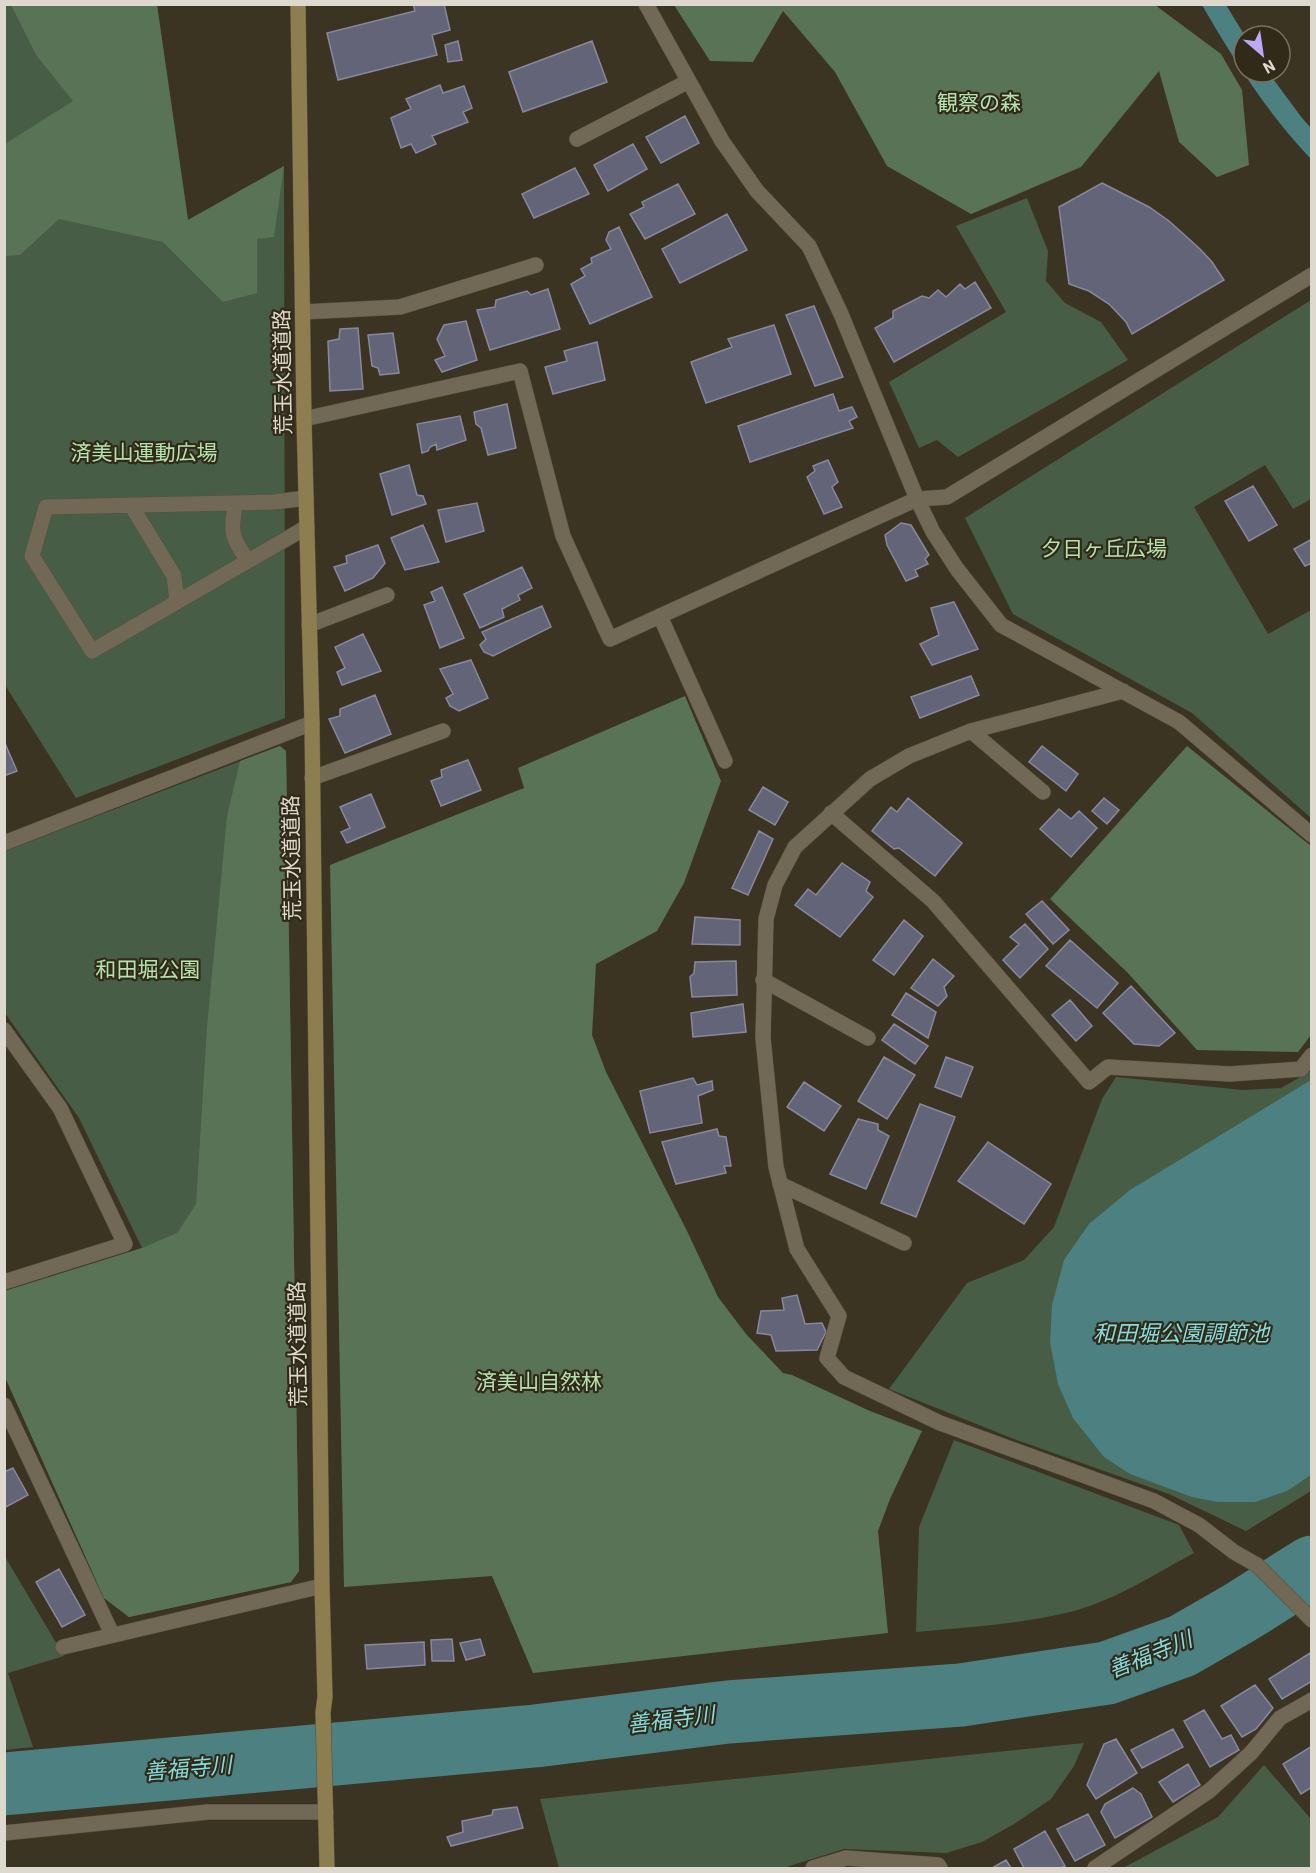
<svg xmlns="http://www.w3.org/2000/svg" width="1316" height="1873" font-family="Barlow,'Noto Sans JP',sans-serif">
<style>
.green{fill:#475d45}
.forest{fill:#597357}
.water{fill:#4d8081}
.lines{fill:none;stroke-linecap:round;stroke-linejoin:round}
.river{stroke:#4d8081;stroke-width:63}
.building{fill:#636478;stroke:#87889e;stroke-width:1.5}
.lane-casing{stroke:#575141;stroke-width:16}
.street-casing{stroke:#575141;stroke-width:16}
.secondary-casing{stroke:#575141;stroke-width:16}
.lane{stroke:#716955;stroke-width:15}
.street{stroke:#716955;stroke-width:15}
.secondary{stroke:#8c7e4f;stroke-width:15}
.labels{text-anchor:middle;stroke-width:4.5;stroke-linejoin:round;paint-order:stroke}
.park-label{font-size:21px;fill:#b3e2b0;stroke:#312a18}
.street-label{font-size:21px;fill:#ded9ce;stroke:#312a18}
.water-label{font-size:22px;font-style:italic;fill:#85dcdf;stroke:#312a18}
</style>
<rect width="100%" height="100%" fill="#3c3422"/>
<path class="green" d="M5,5H157L188,220L284,166L285,718L76,798L5,685Z
M1027,198L1048,251L1046,281L1065,303L1101,322L1128,360L958,457L937,440L919,448L889,382L1006,312L956,226Z
M1311,300V499L1293,509L1265,465L1194,507L1268,634L1311,610V818L1192,713L1013,614L965,518Z
M280,746L286,751L299,1571L291,1582L129,1617L104,1598L5,1377L4,1291L142,1248L79,1118L5,1013V851Z
M1311,1071V1491L1246,1531L1169,1494L1014,1439L889,1389L967,1283L1024,1260L1054,1227L1102,1099L1116,1077L1242,1090L1281,1088Z
M954,1440L1179,1525L1194,1553C1155,1574 1117,1599 1074,1611C1023,1624 968,1627 916,1632L919,1527Z
M4,1555L64,1656L8,1673L33,1747L5,1750Z
M1084,1743L1074,1766L1051,1799L1014,1824L982,1842L946,1853L844,1849L783,1868H559L540,1799Z
M1264,1765L1311,1819V1868H1123L1218,1817Z"/>
<path class="forest" d="M11,5H157L188,220L284,166L274,237L257,239V293L223,302L163,242L59,219L20,255L5,256V144L73,101L36,55Z
M674,5H1155L1221,54L1242,90L1249,165L1217,177L1179,142L1159,71L1081,167L971,214L887,166L835,72L783,11L753,62L710,61Z
M685,696L721,781L684,883L657,931L596,964L592,1035L606,1072L687,1231L718,1297L746,1334L783,1373L792,1375L870,1411L922,1431L890,1499L878,1531L888,1633L533,1673L492,1576L344,1587L330,865L524,788L518,768Z
M280,746L286,751L299,1571L291,1582L129,1617L104,1598L5,1377V1291L142,1248L177,1233L196,1204L207,1027L227,816L240,761Z
M1187,746L1311,846V1035L1298,1052L1197,1050L1128,973L1050,899Z"/>
<path class="water" d="M1202,5H1226L1245,36L1244,72H1268L1302,118L1311,128V159C1267,113 1234,60 1202,5Z
M1311,1080V1475L1287,1491L1255,1502H1218L1192,1497L1130,1474L1104,1457L1073,1418L1058,1384L1050,1342L1052,1305L1064,1260L1089,1224L1130,1190Z"/>
<g class="lines">
<path class="river" d="M4,1784L535,1736L728,1712L961,1695L1107,1673L1182,1646L1241,1612L1312,1567"/>
</g>
<path class="building" d="M413,4H444L450,30L432,35L437,55L338,80L327,33L415,11Z
M458,41L462,60L448,62L445,45Z
M592,41L607,82L523,112L509,72Z
M440,85L443,93L464,86L472,108L463,112L468,122L432,136L436,144L416,153L411,144L401,148L391,118L411,109L406,99Z
M685,116L699,143L661,163L646,137Z
M633,144L647,169L608,191L594,165Z
M575,168L589,194L534,218L522,194Z
M1102,183L1149,207L1169,221L1200,249L1212,262L1224,280L1132,334L1126,322L1109,304L1089,291L1069,284L1059,207Z
M678,184L695,214L645,239L630,214L644,207L642,202Z
M727,214L747,250L680,283L662,249Z
M619,227L652,297L590,324L571,284L585,276L581,269L592,263L591,258L611,249L606,240L609,232Z
M975,282L991,308L894,362L875,328L893,318V311L922,296L929,298L938,290L946,297L960,284L965,289Z
M548,289L560,329L490,350L477,310L495,307L496,300L527,291L531,295Z
M814,306L843,377L815,386L786,315Z
M466,321L477,360L442,372L435,360L445,356L437,339L444,325Z
M774,325L791,374L706,403L691,362L732,347L728,339Z
M358,328L363,389L330,391L328,341L339,339L340,329Z
M393,333L399,373L380,375L378,368L372,366L368,335Z
M597,342L605,380L553,394L545,367L567,361L564,351Z
M833,394L839,411L852,407L857,417L849,421L853,428L750,462L738,426Z
M507,404L516,448L488,455L481,428L476,424L474,412Z
M460,416L466,440L437,450L436,444L430,447L428,451L422,453L417,424Z
M828,460L838,482L832,487L842,507L824,514L807,477L815,471L813,466Z
M409,465L417,495L423,496L426,504L392,515L380,474Z
M1253,486L1277,525L1249,541L1225,501Z
M477,503L484,531L446,542L438,510Z
M901,523L911,525L929,555L925,559L928,564L915,570L918,576L906,581L887,545L885,535Z
M423,525L439,562L405,570L391,538Z
M1312,539V563L1305,566L1294,549Z
M378,545L385,563L373,578L345,591L334,567L347,563L346,556Z
M522,567L532,588L518,595L520,600L502,609L504,617L480,628L464,594Z
M442,587L464,638L440,648L424,605L435,601L431,592Z
M954,602L978,649L932,665L920,644L939,635L931,608Z
M542,606L551,627L493,656L484,652L480,645L486,639L482,632Z
M363,634L381,671L342,685L337,672L345,668L335,647Z
M471,660L488,698L459,711L450,706L446,698L453,694L440,669Z
M971,676L979,695L920,718L911,697Z
M375,695L391,734L345,753L329,719L340,716V709Z
M4,741L17,771L4,776Z
M1042,746L1078,774L1066,791L1029,762Z
M468,760L481,790L441,806L431,781L442,777L441,770Z
M763,787L788,802L775,825L749,810Z
M371,794L385,827L347,843L341,832L350,828L340,807Z
M908,798L962,843L935,876L899,848L894,849L872,831L891,807L897,812Z
M1104,798L1119,810L1107,824L1092,811Z
M1059,809L1071,819L1079,811L1097,828L1071,857L1040,829Z
M759,831L773,839L748,895L732,888Z
M842,863L870,882L866,891L873,897L840,937L795,905L808,889L816,895Z
M1042,901L1069,930L1053,944L1026,914Z
M695,917L740,920V945L692,944Z
M904,920L923,936L894,975L873,960Z
M1025,924L1048,949L1020,978L1003,960L1019,944L1010,937Z
M1070,940L1118,983L1097,1008L1046,966Z
M933,959L954,976L944,987L947,996L938,1006L911,988Z
M736,961L737,995L692,997L690,977L694,973L695,962Z
M1131,986L1175,1033L1159,1046L1134,1044L1103,1013Z
M906,993L936,1012L928,1038L892,1015Z
M1070,1000L1092,1026L1076,1041L1052,1015Z
M743,1004L746,1032L693,1037L691,1013Z
M894,1024L928,1046L915,1064L882,1040Z
M884,1057L915,1075L887,1119L858,1101Z
M946,1057L973,1067L961,1097L935,1087Z
M693,1078L697,1085L712,1081L713,1090L698,1096L702,1123L650,1133L640,1091Z
M804,1082L841,1106L824,1131L787,1107Z
M920,1104L955,1117L916,1217L881,1203Z
M858,1119L878,1124V1130L889,1136L866,1189L830,1174Z
M717,1129L719,1136L726,1137L731,1166H724L726,1173L676,1184L662,1142Z
M988,1142L1051,1184L1024,1224L958,1181Z
M797,1295L805,1324L822,1323L826,1332L817,1350L776,1351L771,1335L757,1333L761,1311L784,1310L782,1298Z
M13,1468L28,1495L4,1508V1472Z
M59,1569L85,1615L62,1627L36,1582Z
M452,1639L454,1661H432L431,1640Z
M480,1639L485,1655L466,1660L460,1643Z
M424,1642L425,1665L367,1669L365,1645Z
M1310,1653L1312,1656V1681L1282,1699L1269,1679Z
M1255,1685L1273,1708L1256,1729L1242,1737L1221,1706Z
M1204,1710L1222,1739L1231,1735L1239,1750L1210,1767L1184,1721Z
M1173,1729L1183,1747L1142,1768L1131,1750Z
M1116,1739L1137,1773L1096,1799L1087,1785L1104,1744Z
M1312,1746V1787L1301,1794L1283,1764Z
M1188,1764L1200,1785L1173,1802L1159,1782Z
M1133,1788L1141,1794L1152,1817L1115,1838L1101,1812L1105,1804Z
M517,1807L523,1828L451,1846L447,1837L463,1832L462,1821L492,1815L493,1810Z
M1088,1814L1105,1845L1075,1861L1057,1829Z
M1045,1831L1065,1866L1060,1868H1024L1014,1849Z
M1006,1860L1011,1868H992Z"/>
<g class="lines">
<defs>
<path id="lane" d="M577,139L687,82
M303,312L400,307L536,265
M306,498L274,502L46,507L32,556L92,651L307,527
M236,503C230,529 231,539 248,560
M131,505L174,576L177,601
M309,625L387,595
M971,731L1043,792
M725,761L660,616L917,499
M312,778L443,731
M763,980L868,1038
M780,1184L904,1243
M4,1405L112,1634
M63,1647L322,1586"/>
<path id="street" d="M646,4L722,141L757,191L809,246L841,314L917,499L933,532L957,569L1001,625L1179,722L1312,835
M304,419L520,371L563,536L610,639L660,616
M917,499L947,497L1312,275
M1123,691L971,731L909,756L870,779L795,847L775,885L766,919L763,1038L776,1167L797,1249L839,1316L827,1358L844,1377L940,1423L1154,1501L1199,1525L1234,1552L1257,1565L1312,1620
M831,813L933,901L1089,1082L1108,1067L1230,1074L1301,1069L1312,1055
M4,843L312,723
M4,1030L60,1108L125,1244L4,1282
M4,1833L208,1812H326
M813,1868L846,1858L938,1865L940,1868
M1095,1868L1209,1791L1251,1753L1280,1718L1312,1700"/>
<path id="secondary" d="M298,4L304,419L312,723L322,1586L325,1697L323,1712L327,1868"/>
</defs>
<use href="#lane" class="lane-casing"/>
<use href="#street" class="street-casing"/>
<use href="#secondary" class="secondary-casing"/>
<use href="#lane" class="lane"/>
<use href="#street" class="street"/>
<use href="#secondary" class="secondary"/>
</g>
<g class="labels">
<g class="park-label">
<text x="979" y="110">観察の森</text>
<text x="144" y="460">済美山運動広場</text>
<text x="1104" y="556">夕日ヶ丘広場</text>
<text x="148" y="977">和田堀公園</text>
<text x="539" y="1389">済美山自然林</text>
</g>
<g class="street-label">
<text transform="translate(283 372) rotate(-91)" y="7">荒玉水道道路</text>
<text transform="translate(292 858) rotate(-91)" y="7">荒玉水道道路</text>
<text transform="translate(298 1344) rotate(-91)" y="7">荒玉水道道路</text>
</g>
<g class="water-label">
<text x="1181" y="1341">和田堀公園調節池</text>
<text transform="translate(1150 1654) rotate(-22)" y="8">善福寺川</text>
<text transform="translate(671 1719) rotate(-7)" y="8">善福寺川</text>
<text transform="translate(188 1768) rotate(-5)" y="8">善福寺川</text>
</g>
</g>
<rect width="1316" height="1873" fill="none" stroke="#ded9ce" stroke-width="12"/>
<g transform="translate(1262 54) rotate(151)"><circle r="28" fill="#312a18" stroke="#767061" stroke-width="1.5"/>
<path d="M0-4.5L10 22L0 15L-10 22Z" fill="#bcaaf6"/>
<text y="-9" font-size="16" font-weight="bold" text-anchor="middle" fill="#ded9ce">N</text>
</g>
</svg>
